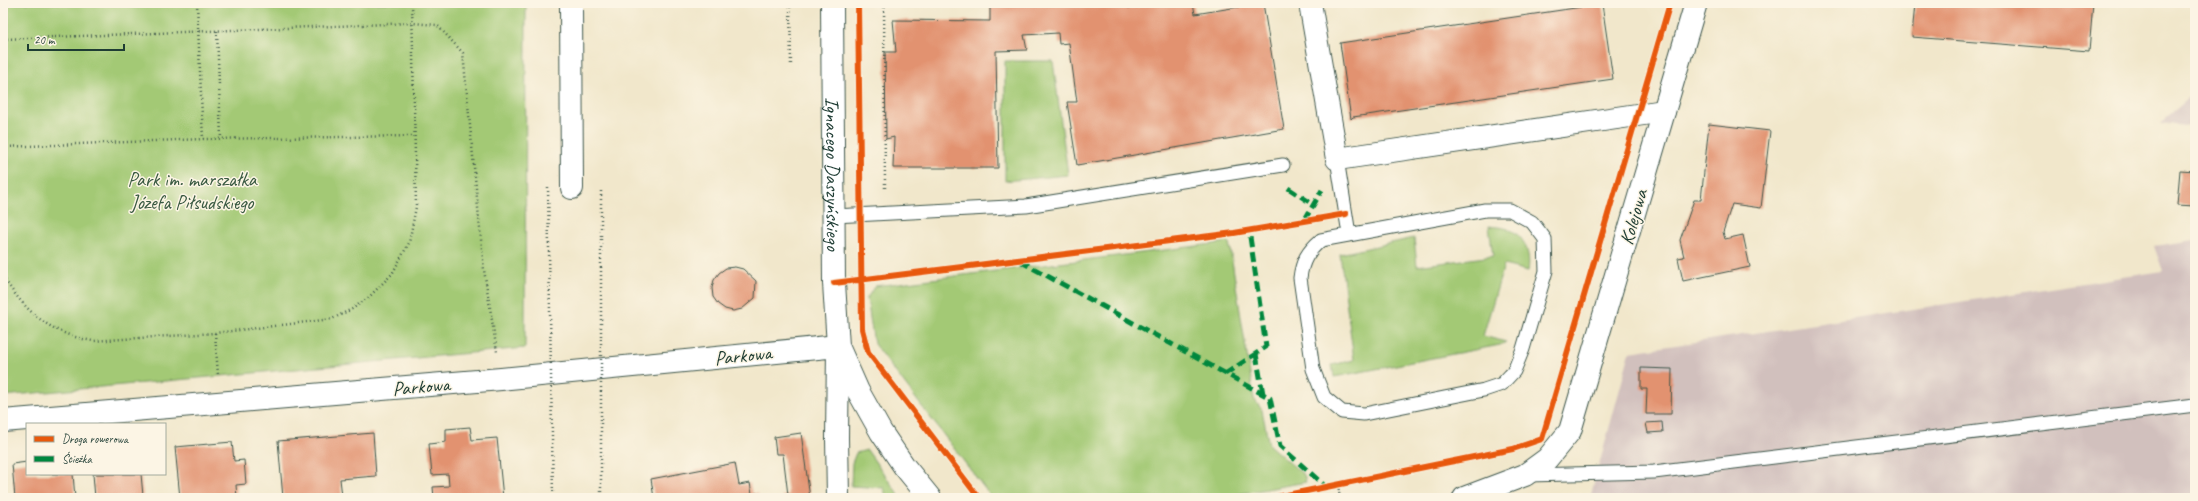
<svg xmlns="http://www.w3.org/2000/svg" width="2198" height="501" font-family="Caveat,sans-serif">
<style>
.industrial{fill:#d1c0bd}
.green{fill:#a3c974;stroke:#618354}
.building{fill:#e2926f}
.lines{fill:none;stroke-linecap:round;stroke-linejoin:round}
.service-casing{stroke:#3e564b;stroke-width:15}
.minor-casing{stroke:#3e564b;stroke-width:24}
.tertiary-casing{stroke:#3e564b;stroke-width:24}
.path{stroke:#3e564b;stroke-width:2.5;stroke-dasharray:1 3;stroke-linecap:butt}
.service{stroke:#fff;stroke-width:13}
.minor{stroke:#fff;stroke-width:22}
.tertiary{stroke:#fff;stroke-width:22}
.path-bridge{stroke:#3e564b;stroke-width:2.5;stroke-dasharray:1 3;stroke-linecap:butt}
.quiet{stroke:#00873e;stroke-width:5;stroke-dasharray:10 5;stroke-linecap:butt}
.cycleway-casing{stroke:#fcf5e5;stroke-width:8}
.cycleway{stroke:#e8590c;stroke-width:6}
.labels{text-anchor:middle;stroke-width:3;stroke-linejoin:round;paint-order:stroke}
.street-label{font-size:20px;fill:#1f3d34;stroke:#fcf5e5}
.park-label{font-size:20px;fill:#395941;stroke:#fcf5e5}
</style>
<rect width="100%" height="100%" fill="#fcf5e5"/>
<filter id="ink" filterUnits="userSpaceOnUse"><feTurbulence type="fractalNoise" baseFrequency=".025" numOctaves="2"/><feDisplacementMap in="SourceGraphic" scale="8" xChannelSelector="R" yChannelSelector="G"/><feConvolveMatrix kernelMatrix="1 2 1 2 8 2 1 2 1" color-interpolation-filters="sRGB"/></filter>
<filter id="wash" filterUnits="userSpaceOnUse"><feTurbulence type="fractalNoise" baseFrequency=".012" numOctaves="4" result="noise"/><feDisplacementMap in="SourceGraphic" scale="16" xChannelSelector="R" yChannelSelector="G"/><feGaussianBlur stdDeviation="0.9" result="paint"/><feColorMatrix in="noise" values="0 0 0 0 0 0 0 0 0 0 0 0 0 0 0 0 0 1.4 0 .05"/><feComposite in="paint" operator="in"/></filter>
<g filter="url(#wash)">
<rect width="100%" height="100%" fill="#f1e7cb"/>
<path class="industrial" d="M2195,93V127L2160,123Z
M2195,240V498H1590L1630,352L2163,271L2154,246Z"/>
<path class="green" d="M3,3H526L525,348L3,396Z
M1005,61H1053L1068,175L1005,181Z
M1489,226C1495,227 1502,227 1508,229C1525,235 1531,255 1528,271L1504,265L1483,336L1506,342L1500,345L1334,377L1332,365L1354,360L1340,254L1414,238L1417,266L1493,256Z
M1229,242L1254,399L1262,410L1269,445L1304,475L1306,482L1216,498H992L874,344L867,298L875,286Z
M867,450L901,498H886L884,488L851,486L852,463L856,453Z"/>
<g id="blocks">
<path class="building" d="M990,3H1127L1128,8L1158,3H1193L1195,14L1263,3L1284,129L1077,165L1067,102H1077L1069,43L1059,44L1058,33L1024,35L1027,50L996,51L998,168H893L894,137L886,139L885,52H896L893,20L990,21Z
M1915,3H2093L2089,51L1912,37Z
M1602,4L1613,79L1353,117L1351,119L1340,43Z
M1709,124L1770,131L1761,208L1732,204L1723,232L1725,239L1743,235L1750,267L1683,281L1678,258L1684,257L1680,240L1694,200H1701Z
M2180,170L2195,171V206L2177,205Z
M735,267L743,269L756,281L755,298L742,309L733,311L725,309L718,304L713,297L712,288L714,280L719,273L726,268Z
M1641,368L1672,369L1671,414H1646L1647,389H1641Z
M1662,422L1663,432L1648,433L1646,423Z
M470,427L472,440L497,438L503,498H434L433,487L449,486L448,474L432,475L429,444L446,442V429Z
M373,433L376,476L340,479L342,496L283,498L278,441Z
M801,433L810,498H782V496L788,495L783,454H776L774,437Z
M232,442L234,461L244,460L246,484L236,485L237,498H180L175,447Z
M27,462V474H73L75,498H15L12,464Z
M735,463L739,485L750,483L752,494L757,493L758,498H654L651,479Z
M93,474H141L143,496L95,498Z"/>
</g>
</g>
<g filter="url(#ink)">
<use href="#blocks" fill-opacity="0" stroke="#3e564b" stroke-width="1"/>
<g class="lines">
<defs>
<path id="service" d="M1337,159L1349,234
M1485,210H1510L1532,222L1545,239L1546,271L1523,349L1514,371L1502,384L1484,390L1364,414L1342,412L1324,397L1313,369L1300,278C1302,261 1308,251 1321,240Z
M834,216L1026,206L1283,165
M1527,475L1654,472L2195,405"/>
<path id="minor" d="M1310,3L1337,159L1664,111
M3,421L501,379L838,346L837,438L838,498"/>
<g id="tertiary">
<path d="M571,3L572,188"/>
<path id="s1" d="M832,3L834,283L838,346L858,391L881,432L904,466L930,498"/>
<path d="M1464,498L1525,475L1547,459L1570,431L1696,3"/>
</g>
</defs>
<use href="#service" class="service-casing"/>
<use href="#minor" class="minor-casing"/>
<use href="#tertiary" class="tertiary-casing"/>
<path class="path" d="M197,3L203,139
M790,3L791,66
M884,3L885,190
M217,31L221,138
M3,39L413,23L437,25L463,53L484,270L497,352
M3,147L203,139L414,136
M3,277C26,312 50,334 93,341L215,333L332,319L352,309L368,298L392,274L409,243L416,207L412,3
M215,333L218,375
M1338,485L1340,498"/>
<use href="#service" class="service"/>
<use href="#minor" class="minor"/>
<use href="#tertiary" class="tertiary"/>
<path class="path-bridge" d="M548,187L553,498
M601,191V498"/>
<path class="quiet" d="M1288,188L1314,205
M1304,221L1322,190
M1020,261L1270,398L1280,446L1326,487
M1256,354L1263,394
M1225,374L1266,347L1249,230"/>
<defs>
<path id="cycleway" d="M858,3L862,329L868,352L979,498
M834,283L1234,233L1346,214
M1272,498L1513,449L1542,439L1670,3"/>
</defs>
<use href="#cycleway" class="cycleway-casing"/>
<use href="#cycleway" class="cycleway"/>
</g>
</g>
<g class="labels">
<g class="street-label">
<text dy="7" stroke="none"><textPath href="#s1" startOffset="171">Ignacego Daszyńskiego</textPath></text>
<text transform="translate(1633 217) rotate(-74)" y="7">Kolejowa</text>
<text transform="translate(743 355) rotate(-6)" y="7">Parkowa</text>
<text transform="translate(421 386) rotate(-5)" y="7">Parkowa</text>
</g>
<g class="park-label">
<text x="192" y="186">Park im. marszałka<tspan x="192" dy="23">Józefa Piłsudskiego</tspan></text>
</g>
</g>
<rect width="2198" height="501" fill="none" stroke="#fcf5e5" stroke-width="16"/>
<rect x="26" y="423" width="140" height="52" fill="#fcf5e5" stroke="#a4ab9e"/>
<rect x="34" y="436" width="20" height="6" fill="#e8590c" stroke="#a4ab9e"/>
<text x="62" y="443" font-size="12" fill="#1f3d34">Droga rowerowa</text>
<rect x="34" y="456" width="20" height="6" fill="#00873e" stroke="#a4ab9e"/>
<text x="62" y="463" font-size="12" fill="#1f3d34">Ścieżka</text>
<path d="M28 44v6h96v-6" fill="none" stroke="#1f3d34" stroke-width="2"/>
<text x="34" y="44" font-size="12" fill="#1f3d34" stroke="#fcf5e5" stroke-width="3" paint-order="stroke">20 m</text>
</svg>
